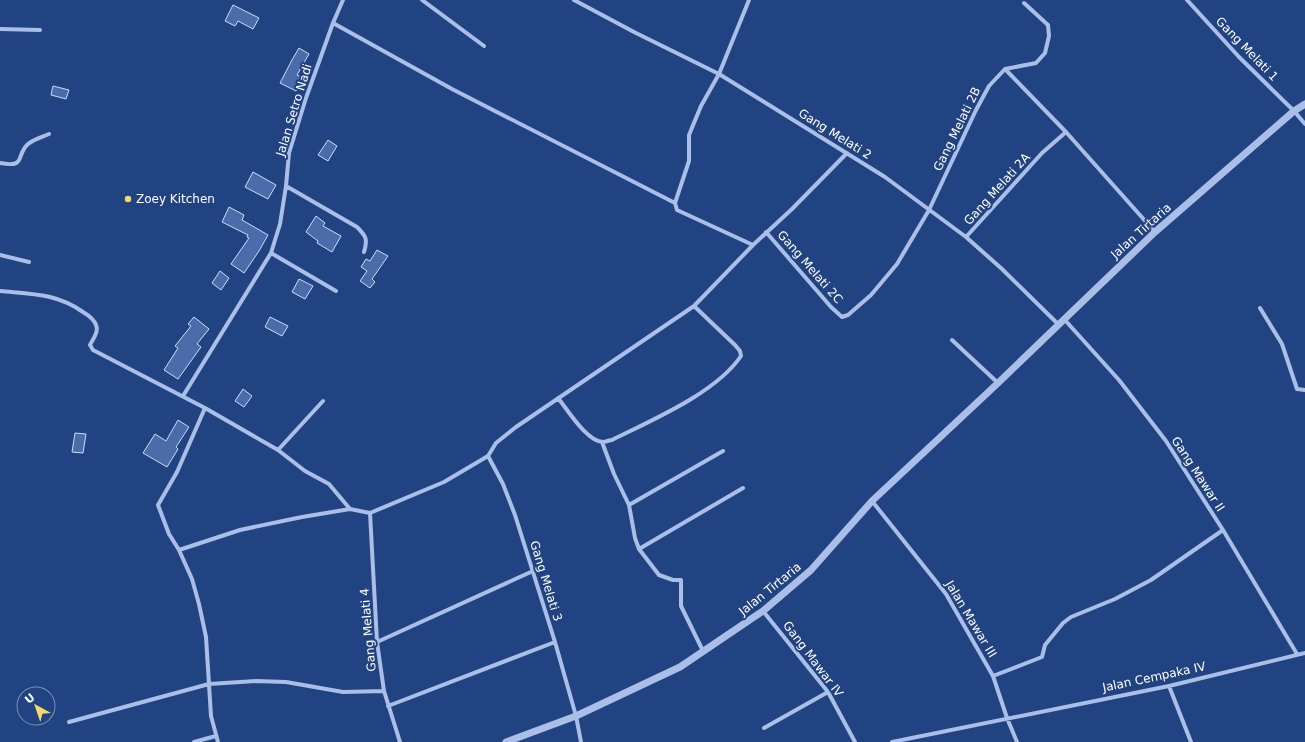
<svg xmlns="http://www.w3.org/2000/svg" width="1305" height="742" font-family="'DejaVu Sans',sans-serif">
<style>
.building{fill:#4b6cab;stroke:#cddcf6}
.lines{fill:none;stroke-linecap:round;stroke-linejoin:round}
.minor{stroke:#aabfe8;stroke-width:4}
.tertiary{stroke:#aabfe8;stroke-width:7}
.poi-dot{fill:#f3da6c;stroke:#224382;stroke-width:1.5}
.labels{text-anchor:middle;stroke-width:4;stroke-linejoin:round;paint-order:stroke}
.street-label{font-size:12px;fill:#fff;stroke:#224382}
.poi-label{font-size:12px;fill:#fff;stroke:#224382;text-anchor:start}
</style>
<rect width="100%" height="100%" fill="#224382"/>
<path class="building" d="M233,5L259,18L253,29L238,21L235,26L225,21Z
M299,48L309,54L297,75L303,78L296,91L280,83L292,60Z
M53,86L69,90L66,99L51,95Z
M328,140L337,146L328,161L318,155Z
M253,172L276,185L268,199L245,187Z
M229,207L244,215L242,220L268,235L259,251L244,273L231,264L249,238L247,237L248,235L222,222Z
M316,216L325,223L323,226L341,236L332,252L317,243L318,241L306,232Z
M377,250L388,256L372,279L375,282L370,288L360,281L367,271L361,267L366,259L370,261Z
M220,271L229,278L221,290L212,283Z
M299,279L313,286L305,299L292,292Z
M194,317L209,329L197,344L201,347L178,379L164,370L178,348L175,346L191,326L188,324Z
M270,317L288,326L282,336L265,327Z
M243,389L252,396L244,407L235,401Z
M178,420L189,427L176,447L178,449L167,467L143,453L155,434L166,441Z
M75,433L86,434L83,453L72,452Z"/>
<g class="lines">
<path class="minor" d="M422,0L484,46
M574,0L634,32L719,74L885,177L966,237L1002,269L1058,324
M1187,0L1239,57L1294,111L1305,124
M333,23L452,89L675,203L677,210L753,245
M0,29L40,30
M1005,69L1066,132
M0,163C27,168 15,156 28,144C34,139 42,137 49,134
M286,186L357,227C366,236 368,239 364,252
M675,203L689,161V135L701,106L719,74L749,0
M766,232L831,307L842,317L848,315L871,295L897,264L929,210L976,110L989,86L1005,69L1036,63L1045,53L1049,36L1048,25L1024,3
M966,237L1042,153L1066,132L1155,232
M271,253L336,291
M0,255L29,262
M0,291C31,294 56,293 83,312C88,315 94,319 96,325C99,332 93,339 90,345L93,350L205,408L278,450L305,471L329,484L350,509
M1260,308L1282,344L1297,389L1305,390
M1064,319L1119,380L1166,441L1223,530L1297,654
M952,340L998,383
M183,396L271,253L280,224L286,186L289,153L306,98L333,23L343,0
M558,398C567,409 587,442 603,442C606,442 609,440 612,440C652,420 716,393 741,356L740,351L735,345L694,306
M205,408L177,472L158,505L169,534L179,550L192,579L199,604L206,637L211,716L218,742
M602,442L614,474L629,505L635,538L639,549L659,575L673,580H681V606L703,651
M278,450L323,401
M488,456L503,484L515,515L555,642L576,716L581,742
M872,501L946,594L993,676L1007,718L1017,742
M629,505L723,451
M370,513L377,642L384,691L400,742
M639,549L743,488
M179,550L240,530L302,517L350,509L370,513L444,482L488,456L496,443L516,427L694,306L753,245L792,209L847,153
M763,611L828,692L855,742
M377,642L533,571
M993,676L1042,657L1045,645L1063,623L1071,617L1115,599L1151,580L1223,530
M1169,686L1191,742
M388,706L555,642
M69,722L209,684L256,681L286,682L343,692L384,691
M764,728L828,692
M194,742L216,736
M892,742L1169,686L1305,653"/>
<path class="tertiary" d="M506,742L576,716L680,667L763,611L811,570L872,501L998,383L1155,232L1294,111L1305,104"/>
</g>
<circle class="poi-dot" cx="128" cy="199" r="4"/>
<g class="labels">
<g class="street-label">
<text transform="translate(1247 49) rotate(46)" y="4">Gang Melati 1</text>
<text transform="translate(294 110) rotate(-73)" y="4">Jalan Setro Nadi</text>
<text transform="translate(957 129) rotate(-64)" y="4">Gang Melati 2B</text>
<text transform="translate(835 134) rotate(32)" y="4">Gang Melati 2</text>
<text transform="translate(997 189) rotate(-48)" y="4">Gang Melati 2A</text>
<text transform="translate(1141 231) rotate(-42)" y="4">Jalan Tirtaria</text>
<text transform="translate(810 267) rotate(49)" y="4">Gang Melati 2C</text>
<text transform="translate(1198 474) rotate(57)" y="4">Gang Mawar II</text>
<text transform="translate(546 581) rotate(73)" y="4">Gang Melati 3</text>
<text transform="translate(770 589) rotate(-39)" y="4">Jalan Tirtaria</text>
<text transform="translate(971 619) rotate(59)" y="4">Jalan Mawar III</text>
<text transform="translate(368 630) rotate(-95)" y="4">Gang Melati 4</text>
<text transform="translate(813 659) rotate(53)" y="4">Gang Mawar IV</text>
<text transform="translate(1154 677) rotate(-12)" y="4">Jalan Cempaka IV</text>
</g>
<g class="poi-label">
<text x="136" y="203">Zoey Kitchen</text>
</g>
</g>
<g transform="translate(36 706) rotate(320)"><circle r="19" fill="#224382" stroke="#7a8eb4"/>
<path d="M0-3L7 15L0 10L-7 15Z" fill="#f3da6c"/>
<text y="-6" font-size="11" font-weight="bold" text-anchor="middle" fill="#ffffff">U</text>
</g>
</svg>
